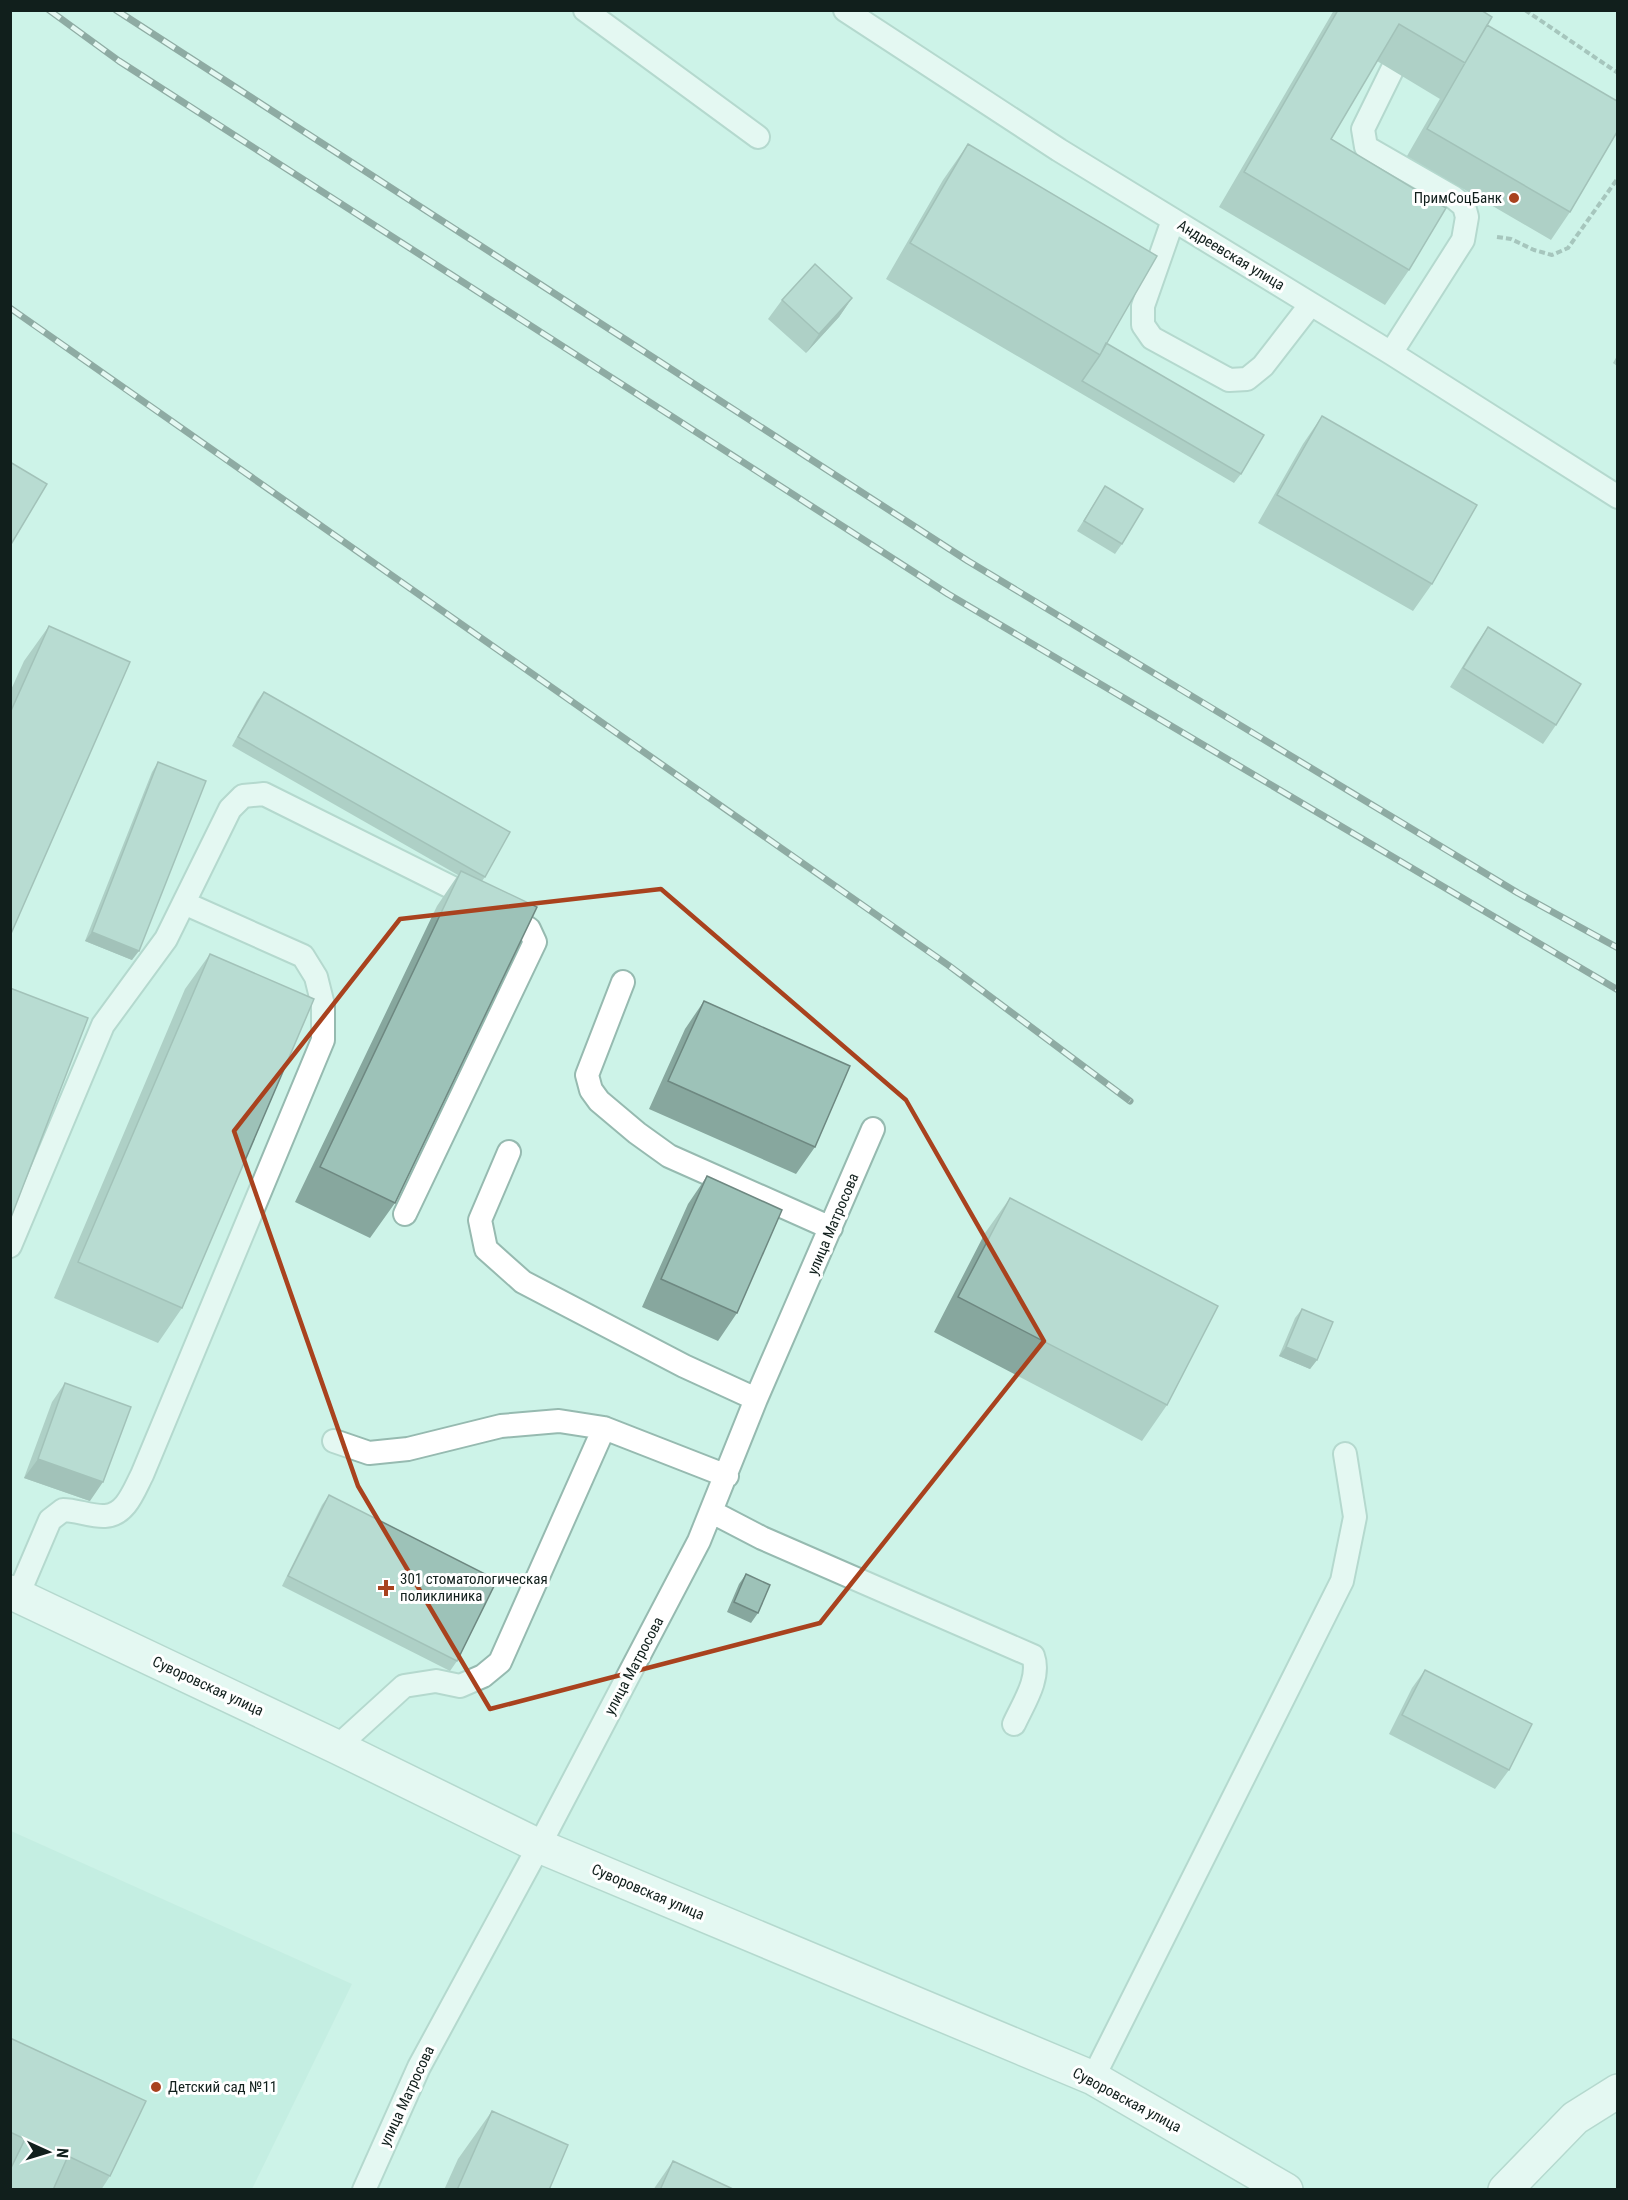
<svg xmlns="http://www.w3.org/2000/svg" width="1628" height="2200" font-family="'Roboto Condensed',sans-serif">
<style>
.built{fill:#b9e8db}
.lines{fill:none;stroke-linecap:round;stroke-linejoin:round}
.service-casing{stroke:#96bab0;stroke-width:26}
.minor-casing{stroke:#96bab0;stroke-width:36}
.path{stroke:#759089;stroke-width:4;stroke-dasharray:6 3;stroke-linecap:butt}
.service{stroke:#fff;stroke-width:22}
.minor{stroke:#fff;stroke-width:33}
.rail-casing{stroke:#425651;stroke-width:7}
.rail{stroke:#fff;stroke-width:4.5;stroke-dasharray:14;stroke-linecap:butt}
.wall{fill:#87a79e}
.shaded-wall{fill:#6e8881}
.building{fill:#9dc2b8;stroke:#6e8881;stroke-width:1.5}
.marked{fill:none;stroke:#a9421e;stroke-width:4.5;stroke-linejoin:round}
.poi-dot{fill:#a9421e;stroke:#fff;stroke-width:2}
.labels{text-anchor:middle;stroke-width:6;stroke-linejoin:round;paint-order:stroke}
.poi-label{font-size:15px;fill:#111f1c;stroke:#fff;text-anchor:start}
.street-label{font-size:15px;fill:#111f1c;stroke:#fff}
</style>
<rect width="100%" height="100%" fill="#cdf3e8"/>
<path class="built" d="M11,1831L352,1984L252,2189L11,2190Z"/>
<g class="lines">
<defs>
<path id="service" d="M585,10L758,137
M845,10L1059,150L1391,353L1618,497
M1173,220L1143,306V325L1152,338L1229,380L1247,379L1263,366L1311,304
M1391,353L1463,240L1467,217L1464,206L1453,197L1366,147L1363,129L1392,70L1428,10
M623,982L587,1075L591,1090L599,1101L637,1133L669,1156L831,1228
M509,1152L480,1220L486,1249L523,1282L684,1366L756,1399
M10,1246L103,1025L166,939L230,809L243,796L264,794L511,917L529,929L535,942L405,1214
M334,1441L369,1453L408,1449L501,1426L559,1421L604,1428L727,1476
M712,1512L762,1538L1033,1656C1041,1678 1023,1704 1014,1724
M18,1595L50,1520L63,1510C76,1510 93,1517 105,1516C126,1515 134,1490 142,1475L323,1040V1005L316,977L303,956L184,903
M337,1747L404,1686L436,1681L460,1686L483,1676L500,1662L604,1428
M1093,2078L1342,1581L1355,1517L1345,1454
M364,2190L419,2067L539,1846L699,1541L756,1399L873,1129"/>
<path id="minor" d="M10,1592L337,1747L539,1846L1093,2078L1286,2190
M1505,2190L1575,2118L1618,2091"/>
</defs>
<use href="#service" class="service-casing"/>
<use href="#minor" class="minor-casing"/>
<path class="path" d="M1525,10L1618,73
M1497,237L1511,239L1534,250L1552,255L1568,248L1618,178"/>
<use href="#service" class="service"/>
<use href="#minor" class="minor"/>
<defs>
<path id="rail" d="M49,10L119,61L948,594L1618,990
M116,10L968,561L1518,893L1618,948
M10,308L948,965L1130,1101"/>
</defs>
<use href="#rail" class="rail-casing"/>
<use href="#rail" class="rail"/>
</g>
<path class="wall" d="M1334,10H1481L1570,212L1551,240L1407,156L1441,97L1440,99L1377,61L1331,139L1409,270L1385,305L1219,207Z
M968,144L1106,343L1241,474L1234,483L886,279L943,180Z
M852,298L839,317L806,353L768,319L782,300Z
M1617,356V366L1613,363Z
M1322,416L1432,584L1413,611L1258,523L1303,444Z
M1105,486L1122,544L1115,554L1077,531Z
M49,626L10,936V692L24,661Z
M1488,627L1556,725L1543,744L1450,687L1475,646Z
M264,692L485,877L482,881L395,1203L370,1238L295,1202L437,906L458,875L232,746L257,701Z
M158,762L132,960L85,941L152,772Z
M210,954L182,1308L158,1343L54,1298L185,989Z
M704,1001L815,1147L796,1174L649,1109L685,1029Z
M707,1176L737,1313L718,1341L642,1307L688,1204Z
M1010,1198L1167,1405L1142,1441L934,1332L985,1233Z
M1302,1309L1317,1360L1310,1369L1279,1356L1295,1318Z
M65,1383L90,1501L24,1478L52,1402Z
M329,1495L457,1661L450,1671L282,1586L322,1505Z
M746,1574L758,1613L751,1623L727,1612L739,1584Z
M1425,1670L1509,1770L1495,1789L1389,1734L1412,1688Z
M10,2038L110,2176L101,2190H10Z
M492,2111L549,2190H444L458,2159Z
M673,2161L735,2190H653Z"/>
<path class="shaded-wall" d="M852,298L839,317L806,353L819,334Z
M92,932L139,951L132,960L85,941Z
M1286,1347L1317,1360L1310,1369L1279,1356Z
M38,1459L103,1482L90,1501L24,1478Z"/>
<path class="building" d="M1338,10H1481L1492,17L1465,63L1399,24L1331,139L1446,208L1409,270L1244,172Z
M1487,25L1617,101V132L1570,212L1427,129Z
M968,144L1157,256L1100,355L910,243Z
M815,264L852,298L819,334L782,300Z
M1106,343L1264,435L1241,474L1082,381L1100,355Z
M1322,416L1477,505L1432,584L1277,495Z
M10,462L47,484L10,546Z
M1105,486L1143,509L1122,544L1084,521Z
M49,626L130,662L10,936V713Z
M1488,627L1581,684L1556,725L1463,668Z
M264,692L510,832L485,877L238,737Z
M158,762L206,781L139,951L92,932Z
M461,871L537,907L395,1203L320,1167Z
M210,954L314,999L182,1308L78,1262Z
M10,988L88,1018L10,1220Z
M704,1001L850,1066L815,1147L668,1081Z
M707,1176L782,1210L737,1313L661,1279Z
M1010,1198L1218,1306L1167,1405L958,1297Z
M1302,1309L1333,1322L1317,1360L1286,1347Z
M65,1383L131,1407L103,1482L38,1459Z
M329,1495L497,1580L457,1661L288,1576Z
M746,1574L770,1585L758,1613L734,1602Z
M1425,1670L1532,1724L1509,1770L1402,1715Z
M10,2038L146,2101L110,2176L68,2156L53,2190H10V2170L25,2139L10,2132Z
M492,2111L568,2145L549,2190H457Z
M673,2161L735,2190H660Z"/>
<path d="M0 0H1628V2200H0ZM661,889L906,1100L1044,1341L820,1623L490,1709L358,1486L234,1131L400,919Z" fill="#cdf3e8" fill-opacity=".55" fill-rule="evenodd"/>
<path class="marked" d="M661,889L906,1100L1044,1341L820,1623L490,1709L358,1486L234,1131L400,919Z"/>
<g class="poi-dot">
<circle cx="1514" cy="198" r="6"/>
<path d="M383 1579h6v6h6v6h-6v6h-6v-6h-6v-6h6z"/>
<circle cx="156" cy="2087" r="6"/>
</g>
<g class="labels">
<g class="poi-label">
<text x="1502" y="203" text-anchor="end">ПримСоцБанк</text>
<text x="400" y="1584">301 стоматологическая<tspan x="400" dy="17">поликлиника</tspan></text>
<text x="168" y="2092">Детский сад №11</text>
</g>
<g class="street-label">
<text transform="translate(1231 255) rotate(31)" y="5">Андреевская улица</text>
<text transform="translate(833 1224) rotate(-67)" y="5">улица Матросова</text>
<text transform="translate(634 1666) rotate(-62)" y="5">улица Матросова</text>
<text transform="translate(208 1686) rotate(25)" y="5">Суворовская улица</text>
<text transform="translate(648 1892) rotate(23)" y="5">Суворовская улица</text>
<text transform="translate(407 2096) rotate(-65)" y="5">улица Матросова</text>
<text transform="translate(1127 2100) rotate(28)" y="5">Суворовская улица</text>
</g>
</g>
<rect width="1628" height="2200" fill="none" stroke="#111f1c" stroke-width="24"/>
<g transform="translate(48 2152) rotate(94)" stroke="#ffffff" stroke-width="4.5" paint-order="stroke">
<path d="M0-4.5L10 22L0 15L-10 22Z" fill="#111f1c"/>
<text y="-9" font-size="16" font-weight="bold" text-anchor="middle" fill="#111f1c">N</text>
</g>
</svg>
